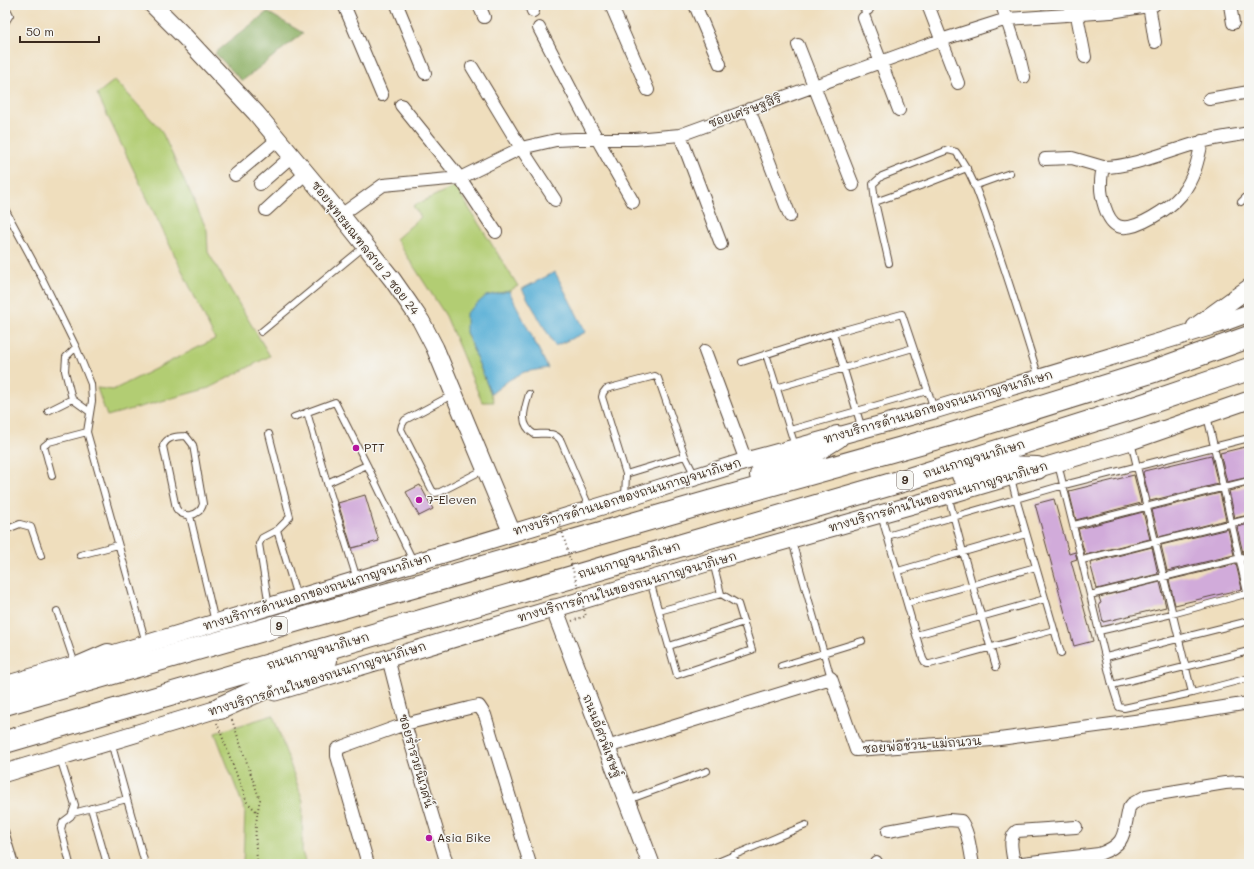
<svg xmlns="http://www.w3.org/2000/svg" width="1254" height="869" font-family="Mali,'Playpen Sans Thai',sans-serif">
<style>
.green{fill:#b2cd73;stroke:#767c48}
.forest{fill:#8db065;stroke:#646d42}
.water{fill:#5bb1d7;stroke:#4b6e7a}
.building{fill:#d1abda}
.lines{fill:none;stroke-linecap:round;stroke-linejoin:round}
.lane-casing{stroke:#564536;stroke-width:8}
.street-casing{stroke:#564536;stroke-width:14}
.secondary-casing{stroke:#564536;stroke-width:19}
.highway-casing{stroke:#564536;stroke-width:24}
.path{stroke:#564536;stroke-width:2;stroke-dasharray:1 3;stroke-linecap:butt}
.lane{stroke:#fff;stroke-width:6}
.street{stroke:#fff;stroke-width:12}
.secondary{stroke:#fff;stroke-width:17}
.highway{stroke:#fff;stroke-width:22}
.path-bridge{stroke:#564536;stroke-width:2;stroke-dasharray:1 3;stroke-linecap:butt}
.poi-dot{fill:#b5179e;stroke:#f6f6f2;stroke-width:1.5}
.labels{text-anchor:middle;stroke-width:3;stroke-linejoin:round;paint-order:stroke}
.shield{fill:#f6f6f2;stroke:#73675e;stroke-width:1}
.shield-label{font-size:11px;font-weight:bold;fill:#3b2a1e}
.street-label{font-size:12px;fill:#3b2a1e;stroke:#f6f6f2}
.poi-label{font-size:12px;fill:#3b2a1e;stroke:#f6f6f2;text-anchor:start}
</style>
<rect width="100%" height="100%" fill="#f6f6f2"/>
<filter id="ink" filterUnits="userSpaceOnUse"><feTurbulence type="fractalNoise" baseFrequency=".025" numOctaves="2"/><feDisplacementMap in="SourceGraphic" scale="8" xChannelSelector="R" yChannelSelector="G"/><feConvolveMatrix kernelMatrix="1 2 1 2 8 2 1 2 1" color-interpolation-filters="sRGB"/></filter>
<filter id="wash" filterUnits="userSpaceOnUse"><feTurbulence type="fractalNoise" baseFrequency=".012" numOctaves="4" result="noise"/><feDisplacementMap in="SourceGraphic" scale="16" xChannelSelector="R" yChannelSelector="G"/><feGaussianBlur stdDeviation="0.9" result="paint"/><feColorMatrix in="noise" values="0 0 0 0 0 0 0 0 0 0 0 0 0 0 0 0 0 1.4 0 .05"/><feComposite in="paint" operator="in"/></filter>
<g filter="url(#wash)">
<rect width="100%" height="100%" fill="#efdebd"/>
<path class="green" d="M115,80L161,130L207,230L208,252L270,356L209,388L107,416L97,388L113,390L215,339L97,94Z
M455,186L518,286L509,291L486,296L466,332L494,402H482L446,316L396,239L421,217L413,206Z
M273,715L303,801L302,852L306,864H243L245,811L215,733Z"/>
<path class="forest" d="M267,12L303,33L242,81L215,53Z"/>
<path class="water" d="M555,272L586,332L555,346L522,289Z
M509,291L548,368L524,372L509,380L491,394L466,332V313L486,296Z"/>
<g id="blocks">
<path class="building" d="M1249,446V477L1227,482L1220,453Z
M1211,455L1218,484L1150,501L1143,473L1144,471Z
M1134,475L1141,503L1076,520L1069,491Z
M420,485L433,509L419,516L406,492Z
M1249,486V515L1235,518L1229,491Z
M1220,493L1226,520L1159,537L1152,510Z
M365,495L379,541L352,548L338,503Z
M1054,499L1069,554L1075,552L1077,559L1071,561L1093,641L1074,646L1035,504Z
M1143,512L1150,539L1085,555L1078,529Z
M1249,524V552L1243,553L1237,527Z
M1228,529L1234,555L1167,571L1161,545Z
M1152,547L1158,574L1097,589L1090,563Z
M1249,561V581L1245,562Z
M1236,564L1242,589L1175,605L1169,580Z
M1160,582L1166,607L1103,622L1099,604L1101,603L1099,597Z"/>
</g>
</g>
<g filter="url(#ink)">
<use href="#blocks" fill-opacity="0" stroke="#564536" stroke-width="1"/>
<g class="lines">
<defs>
<path id="lane" d="M5,23L10,15L5,5
M974,186L1010,173
M875,202L923,185L967,168
M1241,202L1249,194
M5,209L42,278L76,347L91,384L92,401L87,432L146,643
M889,263L875,202L873,184L882,176L943,152L948,150L956,152C973,174 981,202 990,227C1008,277 1023,327 1039,378
M261,332L365,246
M833,333L862,429
M76,347L66,357L65,371L72,399L90,412
M766,354L795,446
M742,362L833,333L902,314L934,409
M776,388L913,348
M529,394C525,408 518,424 534,434C545,434 555,431 561,441L590,509
M452,395L405,420L402,425L401,429L432,490L435,493L440,492L485,469
M48,411L72,399
M307,412L327,483
M294,417L335,402L367,465
M1208,420L1249,601
M790,430L927,391
M269,434L290,517L277,530
M186,436L193,445L203,504C200,517 182,519 176,508L163,446C167,436 176,437 186,436Z
M1131,442L1192,693
M1058,464L1112,685L1119,707L1124,708L1192,693L1249,678
M626,474L685,456
M52,476L44,446L49,442L87,432
M1011,478L1016,498L1061,653
M948,495L963,552L996,667
M625,498L626,474L602,397L603,393L606,389L655,376L658,378L685,456L695,476
M881,515L923,659L926,664H930L1054,630
M190,516L215,622
M1074,525L1249,481
M5,530L20,524L31,527L41,556
M887,536L1064,485L1249,438
M792,541L831,678
M80,555L118,545
M1082,560L1249,519
M898,571L1026,534
M357,579L327,483L367,465L413,561
M650,581L677,675L752,650L738,604L721,594L713,562
M1090,595L1249,556
M907,603L1036,567
M269,606L259,544L262,538L277,530L297,597
M57,611L75,664
M659,611L721,594
M1099,631L1172,614L1249,593
M916,635L1045,599
M669,646L744,622
M1106,657L1249,621
M781,666L862,641
M1112,685L1249,651
M111,742L145,864
M60,758L75,805L71,816L63,822L61,829L70,864
M628,800L707,771
M91,808L107,864
M73,813L127,799
M5,831L15,864
M733,855L736,864
M713,864L806,825"/>
<path id="street" d="M344,5L382,95
M397,5L425,73
M479,5L484,17
M531,5L533,11
M611,5L648,90
M695,5L720,64
M865,5L867,9
M928,5L958,83
M1002,5L1019,56L1024,77
M1075,5L1085,57
M1149,5L1155,42
M1230,5L1233,23
M864,18L899,110
M539,28L591,128L633,202
M798,45L853,185
M472,67L521,148L555,200
M1209,99L1249,92
M401,105L460,178L496,232
M749,109L790,216
M680,135L721,244
M1202,141C1198,161 1194,179 1181,195C1171,207 1134,233 1118,226C1106,221 1100,194 1101,182C1101,177 1102,172 1103,167C1134,167 1171,150 1201,142C1216,138 1233,136 1249,133
M1045,159L1072,158L1103,167
M235,175L278,139
M260,184L292,156
M266,210L306,173
M341,215L383,185L460,178L521,148L556,140L575,139H635L680,135L941,40L1007,19L1111,12L1154,5
M705,351L746,461
M388,658L405,724L447,864
M607,747L831,678L856,750L992,740L1142,720L1249,703
M888,831L949,820L961,821C969,832 970,851 973,864
M876,862L877,864
M368,864L337,756V749L344,746L405,724L469,708L479,706L485,715L530,864
M1014,864L1099,854C1127,844 1123,834 1129,808L1132,804L1146,796L1225,783L1240,782L1249,784
M1014,864C1013,853 1007,838 1017,831L1076,827"/>
<path id="secondary" d="M153,5L185,37L256,113L341,215L392,279L408,302L421,321L435,348L512,533
M1195,327L1249,288
M554,608L651,864
M96,659L625,499L746,461L934,410L1219,324L1249,313
M5,685L70,666
M275,692L713,561L948,495L1131,441L1249,400
M5,773L231,705"/>
<path id="highway" d="M761,475C788,466 814,452 837,437
M963,475L1002,467L1037,468
M57,677L108,655
M5,704L709,502L952,434L1154,371L1249,337
M220,708L326,660
M5,742L909,479L1140,406L1249,369"/>
</defs>
<use href="#lane" class="lane-casing"/>
<use href="#street" class="street-casing"/>
<use href="#secondary" class="secondary-casing"/>
<use href="#highway" class="highway-casing"/>
<path class="path" d="M572,621L586,616
M232,720L260,800C255,821 254,843 258,864
M217,723L247,802L257,812"/>
<use href="#lane" class="lane"/>
<use href="#street" class="street"/>
<use href="#secondary" class="secondary"/>
<use href="#highway" class="highway"/>
<path class="path-bridge" d="M556,510L586,616"/>
</g>
</g>
<g class="poi-dot">
<circle cx="356" cy="448" r="4"/>
<circle cx="419" cy="500" r="4"/>
<circle cx="429" cy="838" r="4"/>
</g>
<g class="labels">
<g class="shield">
<rect x="897" y="471" width="16" height="18" rx="3"/>
<rect x="271" y="617" width="16" height="18" rx="3"/>
</g>
<g class="shield-label">
<text x="905" y="484">9</text>
<text x="279" y="630">9</text>
</g>
<g class="street-label">
<text transform="translate(745 111) rotate(-20)" y="4">ซอยเศรษฐสิริ</text>
<text transform="translate(365 248) rotate(52)" y="4">ซอยพุทธมณฑลสาย 2 ซอย 24</text>
<text transform="translate(938 407) rotate(-16)" y="4">ทางบริการด้านนอกของถนนกาญจนาภิเษก</text>
<text transform="translate(974 459) rotate(-17)" y="4">ถนนกาญจนาภิเษก</text>
<text transform="translate(627 497) rotate(-17)" y="4">ทางบริการด้านนอกของถนนกาญจนาภิเษก</text>
<text transform="translate(938 497) rotate(-16)" y="4">ทางบริการด้านในของถนนกาญจนาภิเษก</text>
<text transform="translate(629 560) rotate(-16)" y="4">ถนนกาญจนาภิเษก</text>
<text transform="translate(627 587) rotate(-16)" y="4">ทางบริการด้านในของถนนกาญจนาภิเษก</text>
<text transform="translate(317 592) rotate(-17)" y="4">ทางบริการด้านนอกของถนนกาญจนาภิเษก</text>
<text transform="translate(318 651) rotate(-16)" y="4">ถนนกาญจนาภิเษก</text>
<text transform="translate(317 679) rotate(-17)" y="4">ทางบริการด้านในของถนนกาญจนาภิเษก</text>
<text transform="translate(602 736) rotate(69)" y="4">ถนนอัศวพิเชษฐ์</text>
<text transform="translate(922 745) rotate(-4)" y="4">ซอยพ่อช้วน-แม่ถนวน</text>
<text transform="translate(416 761) rotate(74)" y="4">ซอยร่ำรวยนิเวศน์</text>
</g>
<g class="poi-label">
<text x="364" y="452">PTT</text>
<text x="427" y="504">7-Eleven</text>
<text x="437" y="842">Asia Bike</text>
</g>
</g>
<rect width="1254" height="869" fill="none" stroke="#f6f6f2" stroke-width="20"/>
<path d="M20 36v6h79v-6" fill="none" stroke="#3b2a1e" stroke-width="2"/>
<text x="26" y="36" font-size="12" fill="#3b2a1e" stroke="#f6f6f2" stroke-width="3" paint-order="stroke">50 m</text>
</svg>
